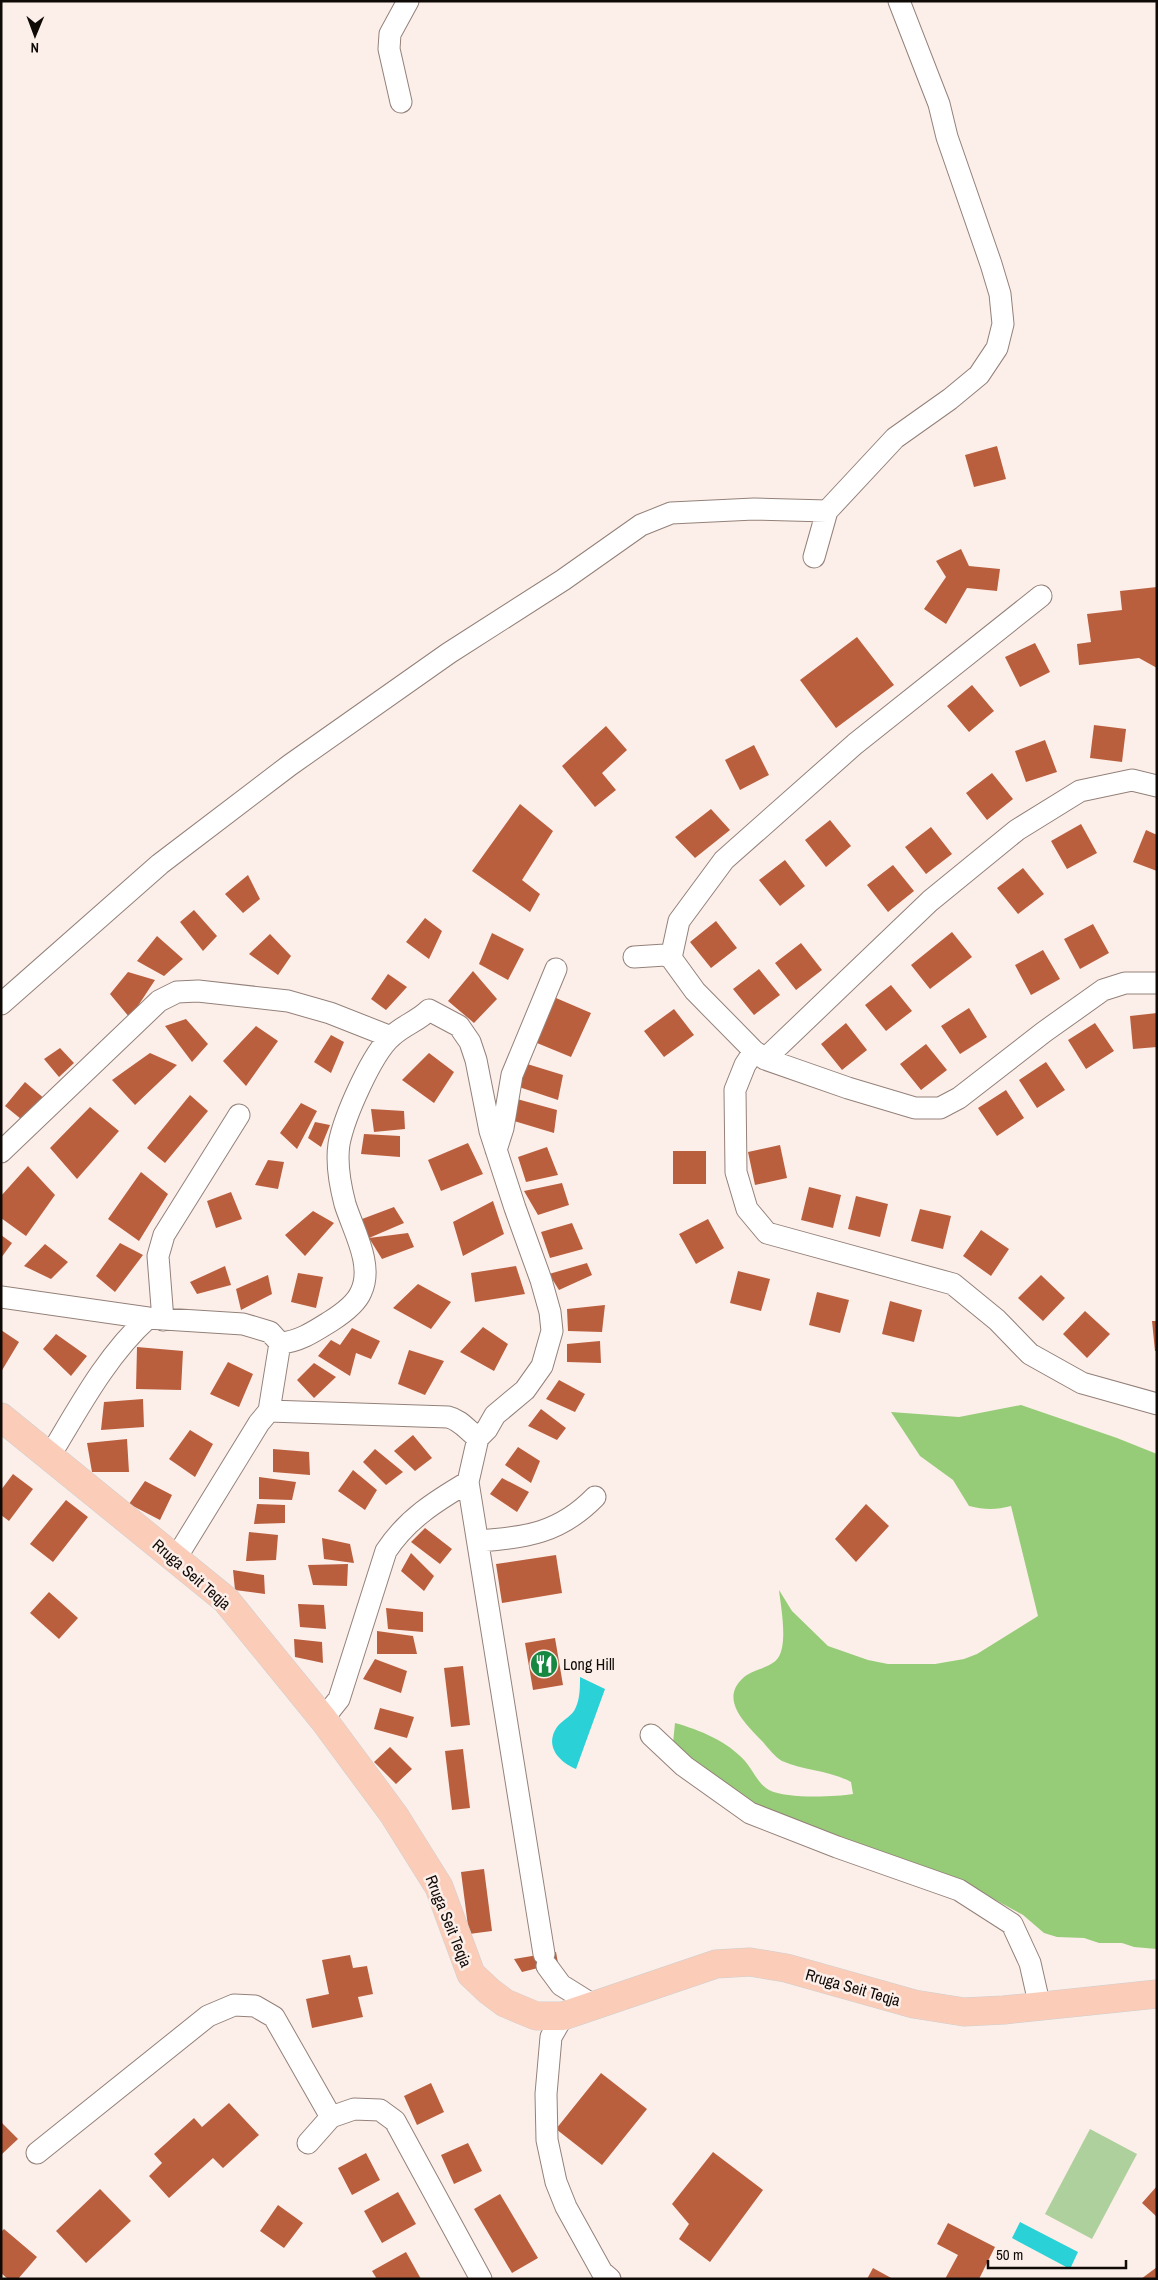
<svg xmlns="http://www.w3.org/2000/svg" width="1158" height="2280" font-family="'Archivo Narrow',sans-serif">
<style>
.green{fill:#aed09c}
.forest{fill:#96cc78}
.water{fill:#2ad1d6}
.building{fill:#ba5f3e}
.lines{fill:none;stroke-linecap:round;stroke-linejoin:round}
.minor-casing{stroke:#948179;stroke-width:23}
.major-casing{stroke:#cfcecd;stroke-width:29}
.minor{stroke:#fff;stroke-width:21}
.major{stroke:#fbcdb9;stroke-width:28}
.labels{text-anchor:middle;stroke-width:5;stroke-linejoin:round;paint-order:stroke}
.street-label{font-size:16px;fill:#100a07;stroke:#fcefea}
.poi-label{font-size:16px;fill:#100a07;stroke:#fcefea;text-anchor:start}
</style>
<rect width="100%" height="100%" fill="#fcefea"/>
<path class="green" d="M1090,2129L1137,2154L1092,2239L1045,2214Z"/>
<path class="forest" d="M1021,1405L1117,1438L1157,1454V1949L1134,1947L1122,1943H1099L1084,1938L1057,1937L1044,1933L1023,1915L988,1896L879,1852L754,1806L731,1791L673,1743L675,1723C700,1730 727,1741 745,1761C753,1770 758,1784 769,1790C786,1799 834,1797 853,1794L851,1782C829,1770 804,1771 782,1761C775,1757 768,1748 763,1742C748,1726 719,1701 742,1679C751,1669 770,1669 778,1658C788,1644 781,1607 779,1590L792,1611L828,1646L868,1660L888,1664H935L964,1659L977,1654L1038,1616L1011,1506C996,1510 985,1510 969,1506L953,1480L920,1456L891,1412L959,1417Z"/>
<path class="water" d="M580,1677L605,1689L576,1769C559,1762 544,1746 557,1727C563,1719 572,1717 576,1707C580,1698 580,1687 580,1677Z
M1020,2222L1078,2252L1070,2269L1012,2238Z"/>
<path class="building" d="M997,446L1006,479L974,487L965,455Z
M961,549L969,566L1000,569L997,591L967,588L946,624L924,609L946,577L936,561Z
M1157,587V668L1139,658L1079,665L1077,644L1091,642L1087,614L1122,610L1120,591Z
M857,637L894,685L836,728L800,680Z
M1035,643L1050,672L1020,687L1005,657Z
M972,685L994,711L969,732L947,706Z
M1094,725L1126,729L1122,762L1090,758Z
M606,726L627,750L602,773L616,790L595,807L562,766Z
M1045,740L1057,772L1026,782L1015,751Z
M754,745L769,775L740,790L725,760Z
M992,773L1013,799L987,820L966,793Z
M520,804L553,831L522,880L540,894L530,912L472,871Z
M711,809L730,830L695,858L675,837Z
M830,820L851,846L826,867L805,840Z
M1081,824L1097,853L1067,869L1051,841Z
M931,827L952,854L926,874L905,847Z
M1146,830L1157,835V871L1133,862Z
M785,860L805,886L780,906L759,880Z
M893,865L914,891L888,912L867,885Z
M1023,868L1044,894L1018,914L997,888Z
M248,875L260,899L243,913L225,894Z
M194,910L217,936L203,951L180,922Z
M425,918L442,931L429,959L406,942Z
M716,921L737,948L711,968L690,942Z
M1093,924L1109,953L1080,969L1064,939Z
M952,932L972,957L930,989L911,965Z
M492,933L524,949L508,980L479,964Z
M270,934L291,956L278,975L249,954Z
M157,936L183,959L164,976L137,961Z
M801,943L822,970L796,990L775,963Z
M1043,950L1060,979L1031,995L1015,965Z
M759,969L780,995L754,1015L733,989Z
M473,971L497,999L474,1023L448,1001Z
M128,972L155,980L130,1018L110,994Z
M388,974L407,987L386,1010L371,999Z
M891,985L912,1011L886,1031L865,1005Z
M556,998L591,1013L571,1057L537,1043Z
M969,1008L987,1037L960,1054L941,1026Z
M674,1009L694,1035L664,1057L644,1031Z
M1157,1013V1047L1133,1049L1130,1016Z
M186,1019L208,1044L192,1062L165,1026Z
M846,1023L867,1050L842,1070L821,1044Z
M1095,1023L1114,1051L1086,1069L1068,1040Z
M256,1026L278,1041L246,1086L223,1061Z
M331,1035L344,1042L331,1073L314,1062Z
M926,1044L947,1070L921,1090L900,1064Z
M60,1048L74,1063L59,1077L44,1059Z
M150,1053L177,1065L135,1105L112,1080Z
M429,1053L454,1072L434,1103L402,1080Z
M1046,1062L1065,1090L1037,1108L1019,1080Z
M524,1063L563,1075L558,1100L519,1087Z
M25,1082L46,1100L21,1119L5,1106Z
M1006,1090L1024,1118L997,1136L978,1108Z
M190,1095L208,1111L165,1163L147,1148Z
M517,1099L557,1110L554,1133L514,1121Z
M301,1103L317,1111L297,1149L280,1133Z
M90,1107L119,1131L77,1179L50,1148Z
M371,1109L404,1111L405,1129L374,1132Z
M315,1122L330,1125L321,1147L308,1138Z
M364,1134L400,1136V1157L361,1154Z
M468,1143L483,1174L441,1191L428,1160Z
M780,1145L787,1178L755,1185L748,1152Z
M547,1147L558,1175L526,1182L518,1157Z
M673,1151H706V1184H673Z
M268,1160L284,1162L278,1189L255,1185Z
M28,1166L55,1195L26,1236L1,1218V1196Z
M141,1172L168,1194L139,1241L108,1219Z
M562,1183L569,1205L538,1215L524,1191Z
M809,1187L841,1195L833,1228L801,1220Z
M231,1192L242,1219L216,1228L207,1201Z
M856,1196L888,1204L880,1237L848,1229Z
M493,1201L504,1234L463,1256L453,1222Z
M394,1207L404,1223L369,1238L408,1233L414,1247L382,1259L369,1238L362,1219Z
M920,1209L951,1216L943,1249L911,1241Z
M313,1211L334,1223L305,1256L285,1235Z
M708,1219L724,1248L696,1264L679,1234Z
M572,1223L583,1249L550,1258L541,1232Z
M981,1230L1009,1249L991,1276L963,1256Z
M1,1235L12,1243L1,1258Z
M120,1243L143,1255L115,1292L96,1276Z
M45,1244L68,1262L51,1279L24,1266Z
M587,1263L592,1275L559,1290L549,1274Z
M225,1266L231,1285L197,1294L190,1282Z
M516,1266L525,1294L475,1302L471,1273Z
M738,1271L770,1279L761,1311L730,1303Z
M298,1273L323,1277L316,1308L291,1302Z
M268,1275L272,1294L241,1310L236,1289Z
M1041,1275L1065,1298L1043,1321L1018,1298Z
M418,1284L451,1302L431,1329L393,1308Z
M817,1292L849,1300L840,1333L809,1325Z
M890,1301L922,1310L914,1342L882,1334Z
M605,1305L602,1332L568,1331L567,1309Z
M1085,1311L1110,1334L1087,1358L1063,1334Z
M1152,1321H1157V1351H1155Z
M483,1327L508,1344L494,1371L460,1352Z
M352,1328L380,1341L371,1359L356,1353L350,1376L318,1356L331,1340L340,1345Z
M1,1330L19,1342L1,1372Z
M56,1334L87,1356L71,1376L43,1349Z
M600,1341L601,1363L567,1362V1344Z
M137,1347L183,1351L181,1390L136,1389Z
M409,1350L444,1361L425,1395L398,1384Z
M228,1362L253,1374L239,1407L210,1394Z
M314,1363L336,1377L314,1398L297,1380Z
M559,1380L585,1394L575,1412L546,1399Z
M143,1399L144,1427L101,1430L104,1402Z
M541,1409L566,1428L557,1440L528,1426Z
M190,1430L213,1444L195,1477L169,1459Z
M413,1435L432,1458L415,1471L394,1451Z
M127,1439L129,1472H92L87,1443Z
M518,1447L540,1461L531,1483L505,1465Z
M273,1449L309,1452L310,1475L273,1472Z
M375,1449L403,1472L386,1485L363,1462Z
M353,1470L377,1490L365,1510L338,1491Z
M13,1474L33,1489L9,1521L1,1515V1490Z
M259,1477L296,1482L292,1500L259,1499Z
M502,1478L529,1492L517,1512L490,1494Z
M145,1481L172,1495L160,1520L129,1504Z
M66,1500L88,1517L53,1562L30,1544Z
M257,1504L285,1505V1523L254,1524Z
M866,1504L889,1526L856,1562L835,1539Z
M425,1528L452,1549L440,1564L411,1542Z
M249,1532L278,1535L276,1560L246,1561Z
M322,1538L350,1544L354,1563L324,1559Z
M411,1553L434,1576L424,1591L401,1571Z
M556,1555L562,1593L502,1603L496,1564Z
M348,1564L347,1586L313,1585L308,1565Z
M233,1570L264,1575L265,1594L235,1590Z
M49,1592L78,1618L59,1639L30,1613Z
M298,1604L324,1605L326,1629L300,1627Z
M386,1608L423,1612V1632L388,1629Z
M377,1631L413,1636L417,1654H377Z
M555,1638L563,1685L533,1690L525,1643Z
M294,1639L322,1642L323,1663L295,1657Z
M375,1659L407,1671L401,1693L363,1679Z
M463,1666L470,1725L451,1727L444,1668Z
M380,1708L414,1717L407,1738L374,1729Z
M390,1747L412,1769L396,1784L374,1762Z
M463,1749L470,1808L452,1810L445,1751Z
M484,1869L492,1931L469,1934L461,1872Z
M556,1952L558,1963L522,1972L514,1959Z
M350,1955L353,1968L367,1966L373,1994L358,1997L363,2017L312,2028L306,1999L329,1994L322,1960Z
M601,2073L647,2109L602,2165L556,2129Z
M431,2083L444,2112L417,2125L404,2096Z
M229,2103L259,2135L223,2168L213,2158L169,2198L149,2176L162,2163L154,2154L194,2118L202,2127Z
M1,2122L18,2139L1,2155Z
M468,2143L482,2171L454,2184L441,2155Z
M713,2152L763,2190L710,2262L679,2239L689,2224L672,2204Z
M366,2153L380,2180L352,2195L338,2168Z
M1157,2186V2217L1142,2203Z
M100,2189L131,2221L86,2263L56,2231Z
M398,2192L416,2224L382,2243L364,2211Z
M500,2194L538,2258L512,2273L474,2209Z
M278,2205L303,2223L284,2248L260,2231Z
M948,2223L995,2247L979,2279H945L958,2255L937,2244Z
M4,2229L37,2257L18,2279H8L1,2273V2232Z
M406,2252L421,2279H377L372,2271Z
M1157,2267V2279H1141Z
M873,2268L893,2279H867Z"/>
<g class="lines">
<defs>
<path id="minor" d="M401,102L389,49L390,34L408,1
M814,557L827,511L895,438L950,399L979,375L997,348L1003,324L1000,294L991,264L947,137L939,104L899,1
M634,957L665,955L671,958L695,991L754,1051L765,1059L848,1088L915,1108H940L959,1098L1044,1032L1103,990L1125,983H1157
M671,958L679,921L724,860L855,744L1041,596
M1,1004L160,864L290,765L449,653L563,580L641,525L671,513L754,509L827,511
M754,1051L745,1065L735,1090L736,1172L747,1209L767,1233L953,1284L997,1320L1030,1354L1082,1383L1157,1404
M765,1059L930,901L1017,830L1080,791L1132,780L1157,786
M496,1150L503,1128L512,1075L556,969
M1,1152L159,1001L177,992L198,991L288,1001L330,1013L391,1037
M1,1297L148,1318
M163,1320L158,1256L164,1235L239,1115
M269,1411L280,1343C299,1342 315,1331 331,1321C342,1314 356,1304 361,1292C374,1265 353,1230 345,1204C340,1185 336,1164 339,1144C344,1117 372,1053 392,1036C404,1025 418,1021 429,1010L459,1026L470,1042L476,1060L490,1131L515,1208L541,1280L550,1312L552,1331L542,1366L525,1390L495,1415L487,1429L478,1438L468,1482L544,1954
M57,1444C83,1400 110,1352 148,1318L243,1324L270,1332L280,1343
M478,1541C525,1538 560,1533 595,1497
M176,1558L259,1423L269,1411L448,1417C461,1420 467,1430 478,1438
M323,1719L339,1699L386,1551C407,1519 436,1501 468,1482
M651,1735L684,1766L750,1813L837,1847L959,1890L1012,1924L1030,1963L1040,2007
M547,1966L561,1985L593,2005
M563,2016L551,2037L546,2094L547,2140L556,2182L566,2207L602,2272L610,2279
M308,2143L331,2117L354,2109L380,2110L395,2121L481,2279
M37,2153L208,2016L234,2005L255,2006L274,2017L331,2117"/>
<path id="major" d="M1,1417L226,1600L323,1719L394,1815L439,1887L471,1974L489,1991L505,2003L536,2016H563L716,1964L750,1962L786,1968L914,2004L964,2012L1004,2010L1157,1994"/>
</defs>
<use href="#minor" class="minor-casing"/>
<use href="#major" class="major-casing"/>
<use href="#minor" class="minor"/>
<use href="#major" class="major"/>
</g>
<defs>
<symbol id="restaurant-disc" viewBox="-11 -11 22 22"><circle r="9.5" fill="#178841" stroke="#fcefea"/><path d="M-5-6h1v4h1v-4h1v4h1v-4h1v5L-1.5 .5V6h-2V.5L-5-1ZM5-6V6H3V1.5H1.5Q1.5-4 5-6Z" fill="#fff"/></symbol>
</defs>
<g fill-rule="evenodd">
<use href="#restaurant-disc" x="528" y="1648" width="32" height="32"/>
</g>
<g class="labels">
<g class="street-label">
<text transform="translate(192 1574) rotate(41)" y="6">Rruga Seit Teqja</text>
<text transform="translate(449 1921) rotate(68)" y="6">Rruga Seit Teqja</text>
<text transform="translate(853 1987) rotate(16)" y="6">Rruga Seit Teqja</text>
</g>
<g class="poi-label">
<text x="563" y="1670">Long Hill</text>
</g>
</g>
<rect width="1158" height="2280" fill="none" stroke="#100a07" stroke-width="5"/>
<g transform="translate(35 35) rotate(181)" stroke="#fcefea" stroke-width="4" paint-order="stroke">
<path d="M0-4L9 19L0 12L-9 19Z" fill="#100a07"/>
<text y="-8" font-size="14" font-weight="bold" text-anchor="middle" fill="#100a07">N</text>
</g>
<path d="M988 2260v8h138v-8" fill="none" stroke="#100a07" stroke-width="2.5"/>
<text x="996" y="2260" font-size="15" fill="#100a07" stroke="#fcefea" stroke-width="4" paint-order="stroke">50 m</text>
</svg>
